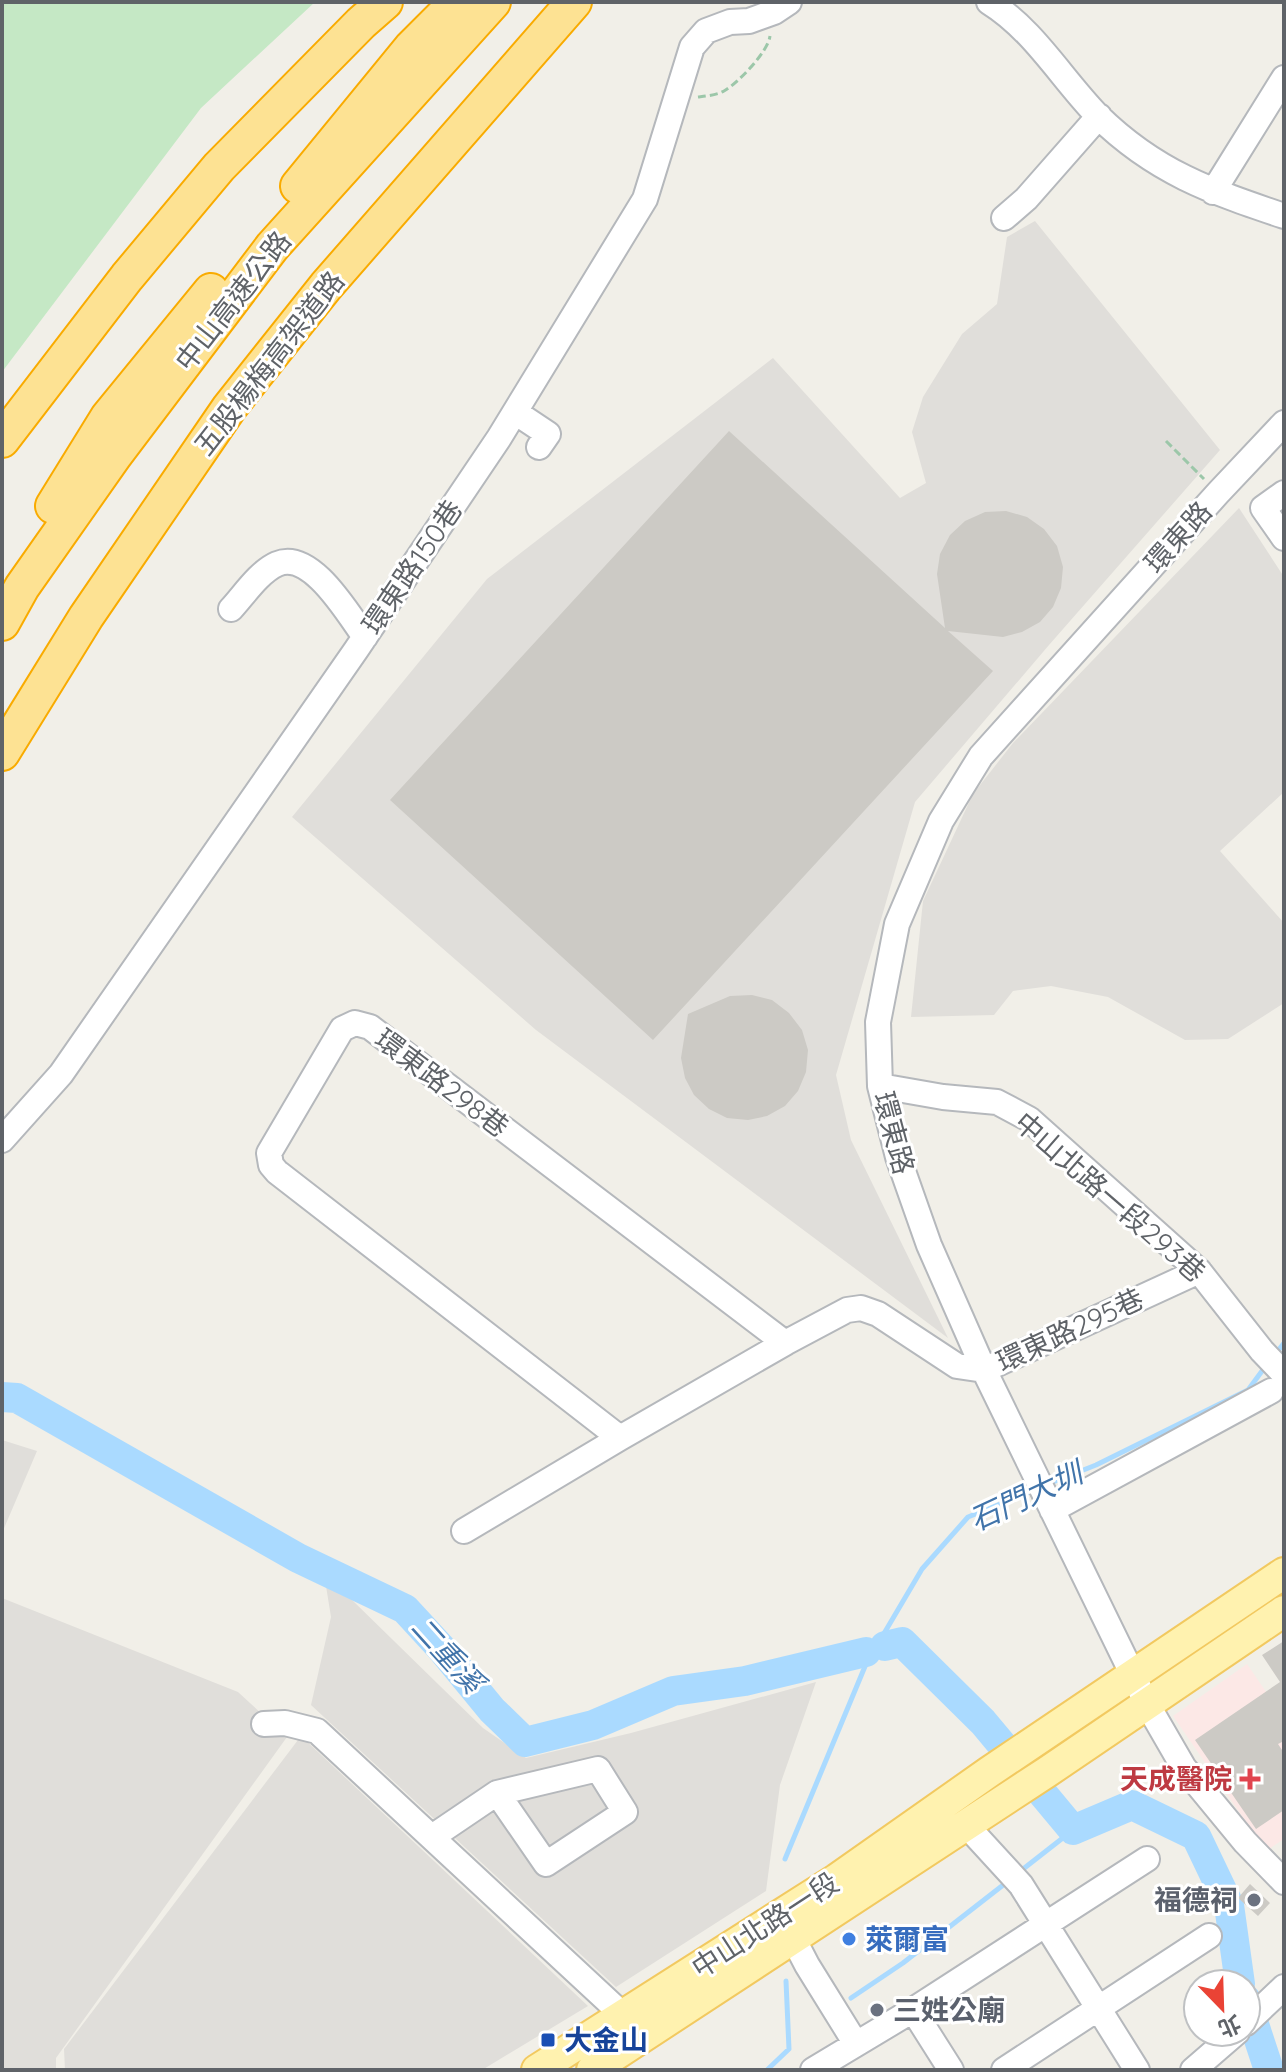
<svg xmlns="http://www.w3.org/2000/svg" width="1286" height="2072" font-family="Quicksand,'Noto Sans TC',sans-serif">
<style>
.industrial{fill:#e0deda}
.medical{fill:#fce8e6}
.green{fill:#c5e8c5}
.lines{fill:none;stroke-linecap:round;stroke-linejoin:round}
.stream{stroke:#aadaff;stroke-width:5}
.river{stroke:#aadaff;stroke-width:30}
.building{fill:#cccac5}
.minor-casing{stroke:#b5b8bc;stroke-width:28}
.major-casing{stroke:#f2c960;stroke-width:34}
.highway-casing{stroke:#f9ab00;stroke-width:38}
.path{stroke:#9cc7a9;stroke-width:3;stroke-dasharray:8 4;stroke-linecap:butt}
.minor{stroke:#fff;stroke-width:24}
.major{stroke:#fff2af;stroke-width:30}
.highway{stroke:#fde293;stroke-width:34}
.health-dot{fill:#e0444e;stroke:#fff;stroke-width:3}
.worship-dot{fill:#6b7280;stroke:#fff;stroke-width:3}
.shop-dot{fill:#3f7fe0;stroke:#fff;stroke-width:3}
.transit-dot{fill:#1a4fb4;stroke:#fff;stroke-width:3}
.labels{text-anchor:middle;stroke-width:6;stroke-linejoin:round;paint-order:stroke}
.street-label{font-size:28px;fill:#5f6368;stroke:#fff}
.health-label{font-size:28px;font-weight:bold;fill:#be3a42;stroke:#fff;text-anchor:end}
.worship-label{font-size:28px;font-weight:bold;fill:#5b616d;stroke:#fff;text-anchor:end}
.shop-label{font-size:28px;font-weight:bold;fill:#366cbe;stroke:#fff;text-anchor:start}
.transit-label{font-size:28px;font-weight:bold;fill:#164399;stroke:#fff;text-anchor:start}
.water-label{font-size:30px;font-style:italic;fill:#4174aa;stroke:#fff}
</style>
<rect width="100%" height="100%" fill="#f1efe8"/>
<path class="industrial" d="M1035,221L1220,450L1049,645L915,802L836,1075L851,1140L948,1338L536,1030L292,817L487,579L773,358L900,498L926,483L912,432L923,397L962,334L997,304L1007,237Z
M1239,508L1284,577V792L1220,851L1284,923V1003L1228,1039L1185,1040L1108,997L1051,986L1013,991L994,1015L911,1017L923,901L973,794L1013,743Z
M2,1440L37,1451L2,1533Z
M326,1586L350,1598L483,1728L526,1758L631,1733L816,1682L780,1785L766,1891L616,1987L311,1705L331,1617Z
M2,1598L238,1692L287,1737L56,2058V2070H2Z
M301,1736L588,2006L482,2070H65L64,2049Z"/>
<path class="medical" d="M1247,1664L1284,1718V1839L1266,1851L1173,1716Z"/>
<path class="green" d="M2,2H315L201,108L2,372Z"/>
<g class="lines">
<path class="stream" d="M1274,1356L1284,1343
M1048,1484L1096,1465L1248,1390L1265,1367
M785,1859L866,1664L922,1569L968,1517L1035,1490
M1018,1873L1073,1830
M851,1998L903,1963L1007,1882
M767,2070L789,2049L786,1981"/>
<path class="river" d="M2,1397L17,1398L298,1558L405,1609L441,1648L492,1710L525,1742L593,1725L673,1691L745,1681L866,1652
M885,1646L902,1642L983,1722L1073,1830L1132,1805L1196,1836L1229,1905L1240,1984
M1246,2000L1269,2070"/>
</g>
<path class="building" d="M729,431L945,628L937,574L940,554L950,535L965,521L985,512L1006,511L1027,517L1044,529L1057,546L1063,567L1061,588L1053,607L1040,622L1022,632L1003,637L948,631L993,671L653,1040L390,800Z
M752,995L772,1000L789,1013L802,1030L808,1050L806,1072L798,1091L785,1106L767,1116L748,1120L727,1118L709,1109L694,1095L685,1078L681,1058L688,1014L730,996Z
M1284,1641V1741L1278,1744L1284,1753V1810L1256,1829L1195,1740L1280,1682L1262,1655Z
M1250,1884L1270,1903L1258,1916L1238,1898Z"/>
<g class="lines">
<defs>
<path id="minor" d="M989,2C1034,30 1061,78 1098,116C1155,172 1210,191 1284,216
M1213,192L1284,78
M1004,218L1026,199L1099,116
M515,412L548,434L539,447
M1284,423L1218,493L981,756L941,821L897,924L878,1022L880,1086L898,1157L929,1245L984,1370L1147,1704L1184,1768L1245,1842L1284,1882
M1284,493L1263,508L1284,538
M231,609C244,595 259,572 277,564C311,549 348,614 365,637
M880,1086L943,1097L997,1102L1029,1119L1199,1271L1262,1351L1284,1374
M2,1140L61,1074L356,650L499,438L645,199L692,47L706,31L730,22L749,21L774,12L789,2
M620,1438L277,1172L271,1165L269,1153L342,1029L355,1023L370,1027L785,1343
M1052,1510L1271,1391
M464,1531L620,1438L785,1343L847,1310L861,1308L878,1314L957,1366L984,1370L1199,1271
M264,1724L285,1723L317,1731L624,2016L631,2028
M966,1825L1021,1885L1137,2070
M432,1837L497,1793L546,1864L625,1812L598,1769L497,1793
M793,1938L807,1965L856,2044
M913,2010L951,2070
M1246,2023L1284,1987
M813,2070L913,2010L1147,1859
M1004,2070L1209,1936
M1193,2070L1237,2032"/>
<path id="major" d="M537,2070L837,1879L989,1772L1284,1573
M592,2070L1047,1772L1284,1611"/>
<path id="highway" d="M298,186L411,48L457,2
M2,440L127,277L219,167L361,23L385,2
M53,506L108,417L211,291
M2,623L22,587L114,456L272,247L493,2
M2,753L86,617L229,408L326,286L574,2"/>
</defs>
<use href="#minor" class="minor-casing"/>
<use href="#major" class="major-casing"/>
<use href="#highway" class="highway-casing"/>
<path class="path" d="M698,97C706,96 717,95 724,91C738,83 768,52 770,36
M1166,441L1204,479"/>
<use href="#minor" class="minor"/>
<use href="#major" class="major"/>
<use href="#highway" class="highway"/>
</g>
<path class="health-dot" d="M1246 1767h8v8h8v8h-8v8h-8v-8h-8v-8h8z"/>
<g class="worship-dot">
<circle cx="1254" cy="1900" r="8"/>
<circle cx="877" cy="2010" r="8"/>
</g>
<circle class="shop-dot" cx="849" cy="1939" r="8"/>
<rect class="transit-dot" x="540" y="2032" width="16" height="16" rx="4"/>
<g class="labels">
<g class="street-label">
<text transform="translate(233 301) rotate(-52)" y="10">中山高速公路</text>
<text transform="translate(269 363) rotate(-52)" y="10">五股楊梅高架道路</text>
<text transform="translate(1178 537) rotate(-48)" y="10">環東路</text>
<text transform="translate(412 567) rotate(-56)" y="10">環東路150巷</text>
<text transform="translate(442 1083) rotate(37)" y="10">環東路298巷</text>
<text transform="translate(894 1133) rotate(75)" y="10">環東路</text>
<text transform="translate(1110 1197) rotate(41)" y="10">中山北路一段293巷</text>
<text transform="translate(1070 1330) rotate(-25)" y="10">環東路295巷</text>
<text transform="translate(765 1925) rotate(-33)" y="10">中山北路一段</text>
</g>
<g class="health-label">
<text x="1232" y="1789">天成醫院</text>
</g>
<g class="worship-label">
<text x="1238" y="1910">福德祠</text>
<text x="893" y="2020" text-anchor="start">三姓公廟</text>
</g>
<g class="shop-label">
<text x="865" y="1949">萊爾富</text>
</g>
<g class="transit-label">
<text x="564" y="2050">大金山</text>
</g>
<g class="water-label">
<text transform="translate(1026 1497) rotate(-25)" y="10">石門大圳</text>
<text transform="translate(447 1655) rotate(48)" y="10">二重溪</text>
</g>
</g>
<rect width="1286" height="2072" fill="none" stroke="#5f6368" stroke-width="8"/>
<g transform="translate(1222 2008) rotate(157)"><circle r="38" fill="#ffffff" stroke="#bfc1c3" stroke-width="2"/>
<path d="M0-6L14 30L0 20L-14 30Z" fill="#ea4335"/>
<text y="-12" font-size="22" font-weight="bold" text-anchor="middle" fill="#5f6368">北</text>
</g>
</svg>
